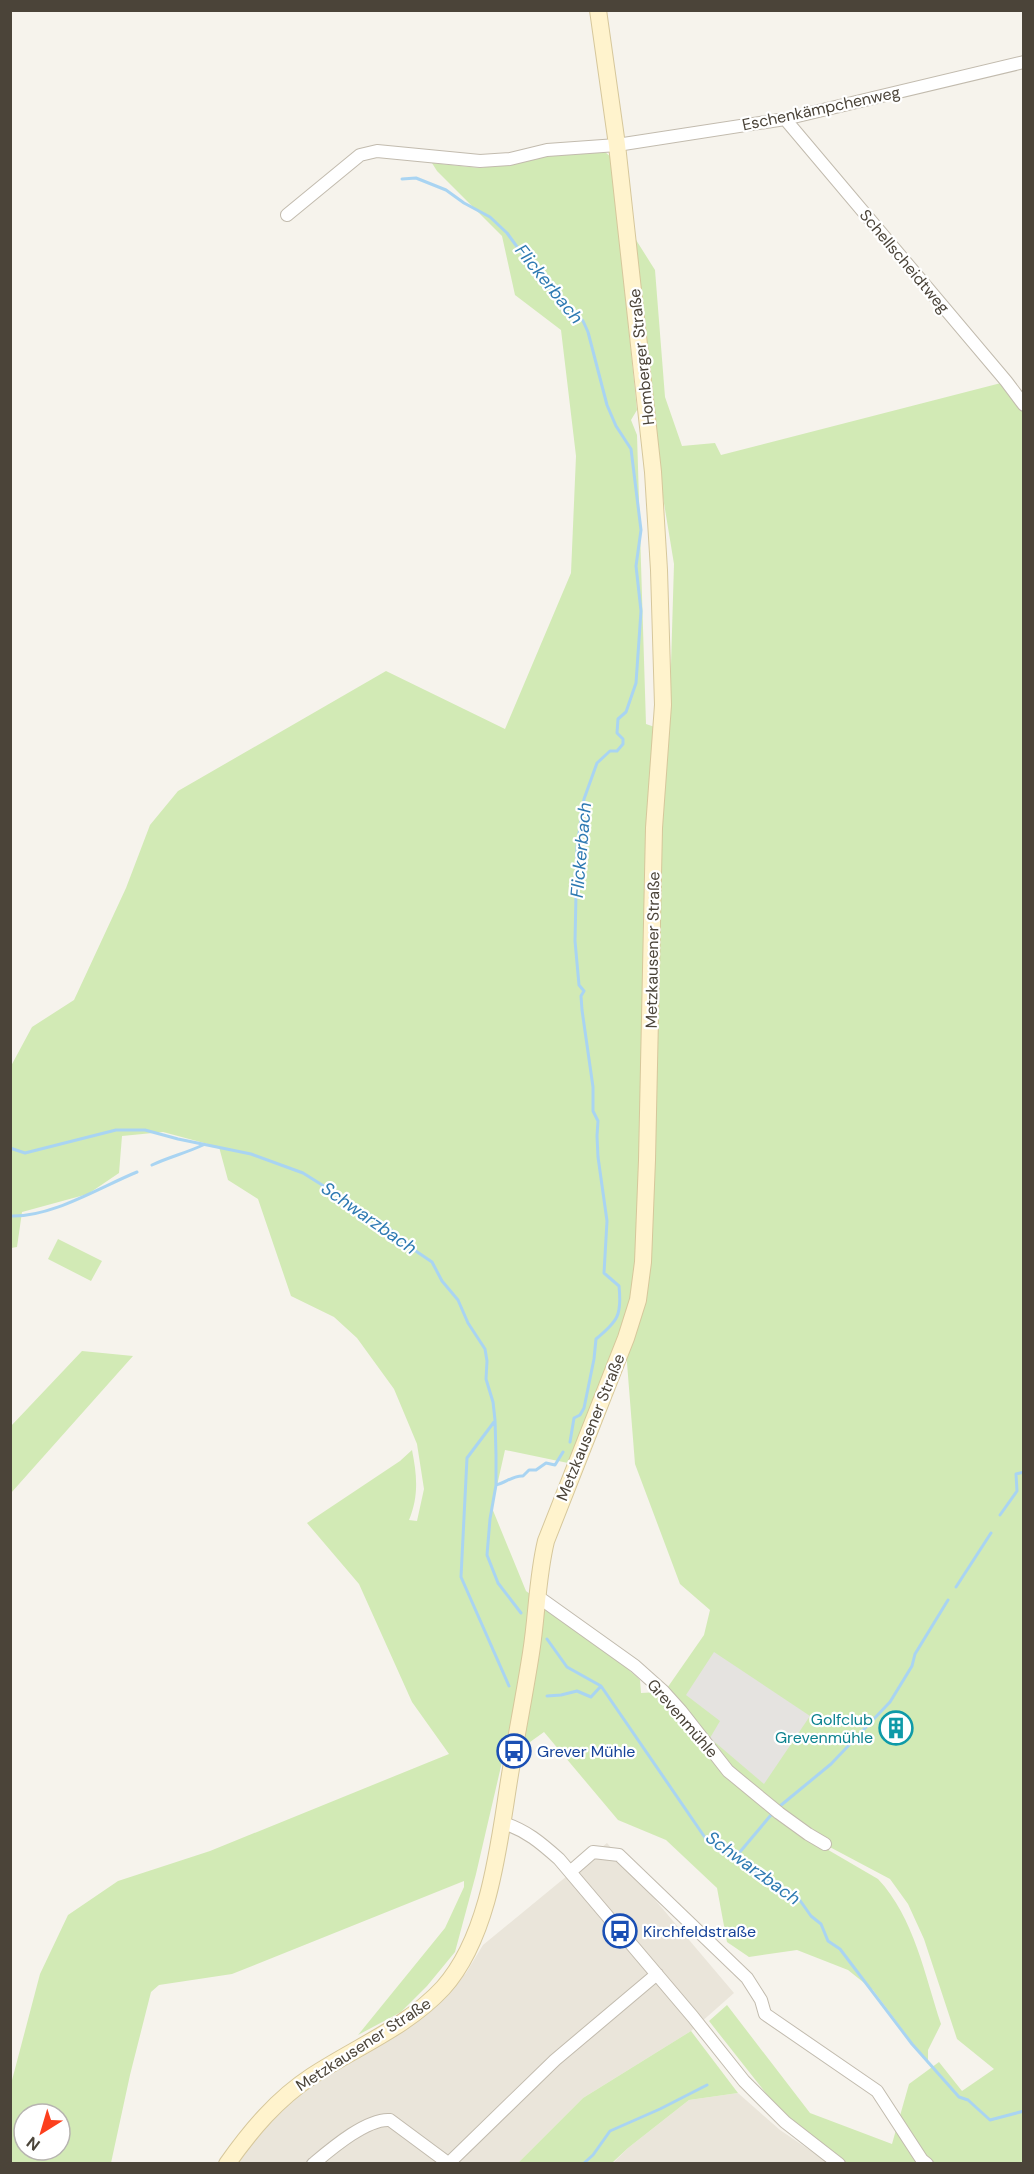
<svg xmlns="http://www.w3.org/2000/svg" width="1034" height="2174" font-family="'DM Sans',sans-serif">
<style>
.residential{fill:#eae5da}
.green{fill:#d2eab5;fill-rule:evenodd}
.parking{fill:#e5e3e0}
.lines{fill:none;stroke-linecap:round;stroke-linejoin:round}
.stream{stroke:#a9d4f2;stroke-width:3}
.minor-casing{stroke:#c2bbae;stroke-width:14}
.secondary-casing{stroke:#d6c79b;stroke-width:18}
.minor{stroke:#fff;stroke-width:12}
.secondary{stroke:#fff3cd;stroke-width:16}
.labels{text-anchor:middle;stroke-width:4.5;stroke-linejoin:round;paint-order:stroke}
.street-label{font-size:16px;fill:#4b4439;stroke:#fff}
.culture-label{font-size:16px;fill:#0d838f;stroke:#fff;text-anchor:end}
.transit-label{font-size:16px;fill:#164399;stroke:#fff;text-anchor:start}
.water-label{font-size:18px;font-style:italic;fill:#2e7ab2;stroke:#fff}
</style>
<rect width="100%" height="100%" fill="#f6f3ec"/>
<path class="residential" d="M607,1843L734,1993L691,2031L583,2098L518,2163L234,2164L274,2114L313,2083L439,2003L466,1973L483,1945Z
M738,2093L780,2130L829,2163L612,2164L628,2148L689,2100Z"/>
<path class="green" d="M605,152L611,157L637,410L631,420L637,435L646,724L669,732L674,564L648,406L631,232L655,270L665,397L682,446L715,443L721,455L1001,383L1023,412V2163H847L783,2115L709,2021L727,2005L810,2113L892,2144L909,2084L939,2062L962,2091L994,2069L957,2039L924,1939L908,1904L890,1879L809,1836L751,1795L663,1694L704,1635L710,1610L680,1584L635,1464L627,1363L622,1336L568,1463L505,1450L492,1508L526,1591L567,1622L593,1637L640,1680L641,1693L659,1692L724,1776L806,1837L878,1879C914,1917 925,1976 941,2024L928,2050V2064L873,1990L848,1970L797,1950L749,1957L727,1942L717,1888L666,1840L618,1820L544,1732L502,1762L476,1874L455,1952L427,1986L401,2012L358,2035L445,1928L464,1887V1881L232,1974L159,1985L151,1992L130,2075L111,2163L11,2164V2084L40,1974L68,1915L118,1881L210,1851L449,1754L412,1702L359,1584L307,1523L400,1461L412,1450C417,1475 419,1496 409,1520L417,1521L424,1489L417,1444L394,1389L357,1338L334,1317L291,1296L258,1199L228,1180L219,1147L163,1132L122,1136L119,1173L88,1194L22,1212L17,1247L11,1248V1066L32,1027L74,1000L126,888L150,825L178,791L386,671L505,729L571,573L576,456L561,330L515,295L502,236L437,171L432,163L480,168L556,155ZM24,2114H60V2150H24Z
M58,1239L102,1261L91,1281L48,1259Z
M82,1351L133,1356L11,1493V1426Z
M691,2031L738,2093L689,2100L628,2148L612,2163H518L583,2098Z"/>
<path class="parking" d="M714,1652L810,1716L764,1784L710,1738L720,1721L686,1695Z"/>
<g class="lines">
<path class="stream" d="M402,179L416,178L446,190L464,203L490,217L507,233L542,281L583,321L588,332L607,405L616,426L631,449L641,530L636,566L641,611L636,683L626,712L618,719L617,733L623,739V744L617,751H610L597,763L584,799L577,847L575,941L579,985L584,991L581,996L582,1010L593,1087V1111L598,1121L597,1136L598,1157L607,1221L604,1273L619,1286C622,1315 618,1321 596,1339L594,1359L584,1408L580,1415L574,1418L570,1442
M10,1148L25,1153L116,1130H145L178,1139L251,1154L303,1173L386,1225L404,1243L432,1262L442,1281L458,1300L468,1323L485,1349L487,1361L486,1379L493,1402L495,1420L496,1455V1485L490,1519L487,1555L498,1583L521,1613
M152,1165C169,1157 186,1153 203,1145
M10,1216C51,1218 100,1187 137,1172
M494,1422L467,1458L461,1577L509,1686
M496,1485C505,1483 514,1475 523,1476L529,1470H536L546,1463L555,1465L563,1452
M1000,1515L1017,1491L1016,1474L1024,1472
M956,1587L991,1533
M547,1639L567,1667L601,1686L706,1839L734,1859L799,1899L811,1916L821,1924L828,1941L840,1949L912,2044L959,2097L968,2100L990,2120L1024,2111
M547,1696L561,1695L577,1691L591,1697L601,1686
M780,1806L831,1764L890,1702L912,1666L915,1654L948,1600
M734,1859L771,1815
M583,2164L593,2155L610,2131L660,2109L707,2085"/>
<defs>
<path id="minor" d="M785,119L1006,381L1024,405
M287,215L360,155L377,151L480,161L510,159L547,150L617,145L785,119L1024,62
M537,1596L635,1666L663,1691L681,1711L728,1771L779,1813L808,1834L825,1844
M503,1823C526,1830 541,1843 559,1859L693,2017L744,2081L785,2122L839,2164
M570,1872L593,1852L619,1855L747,1978L761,2000L765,2014L877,2091L922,2160L927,2164
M313,2164C331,2149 367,2118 390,2120L448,2163
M448,2164L555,2060L657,1974"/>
<path id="secondary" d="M227,2164C251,2130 277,2099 312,2076C356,2047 407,2027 443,1988C488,1938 498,1851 508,1787C515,1742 524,1698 531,1653C537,1616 537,1578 546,1541L626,1338L638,1300L643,1262L647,1160L654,828L663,705L659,570L653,472L617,145L598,10"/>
</defs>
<use href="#minor" class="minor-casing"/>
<use href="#secondary" class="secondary-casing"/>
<use href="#minor" class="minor"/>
<use href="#secondary" class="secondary"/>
</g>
<defs>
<symbol id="building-ring" viewBox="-11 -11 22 22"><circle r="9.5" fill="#fff" stroke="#0f9aa8" stroke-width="1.5"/><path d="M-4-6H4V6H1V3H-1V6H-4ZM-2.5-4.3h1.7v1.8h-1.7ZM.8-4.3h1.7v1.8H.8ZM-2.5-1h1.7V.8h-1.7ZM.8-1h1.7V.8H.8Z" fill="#0f9aa8"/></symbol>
<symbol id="bus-ring" viewBox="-11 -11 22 22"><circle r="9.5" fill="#fff" stroke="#1a4fb4" stroke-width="1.5"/><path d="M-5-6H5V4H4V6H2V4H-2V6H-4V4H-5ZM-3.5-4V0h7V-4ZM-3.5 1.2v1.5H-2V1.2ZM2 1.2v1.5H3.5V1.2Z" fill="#1a4fb4"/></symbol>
</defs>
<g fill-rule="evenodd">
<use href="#building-ring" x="877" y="1709" width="38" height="38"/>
<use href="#bus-ring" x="495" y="1732" width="38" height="38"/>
<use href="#bus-ring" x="601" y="1912" width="38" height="38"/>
</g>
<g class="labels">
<g class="street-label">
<text transform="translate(821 108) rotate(-12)" y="6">Eschenkämpchenweg</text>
<text transform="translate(905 261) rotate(50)" y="6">Schellscheidtweg</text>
<text transform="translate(641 357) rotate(-96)" y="6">Homberger Straße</text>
<text transform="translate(652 950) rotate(-89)" y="6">Metzkausener Straße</text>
<text transform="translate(590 1427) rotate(-68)" y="6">Metzkausener Straße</text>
<text transform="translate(683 1718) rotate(49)" y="6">Grevenmühle</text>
<text transform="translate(363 2044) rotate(-33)" y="6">Metzkausener Straße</text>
</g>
<g class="culture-label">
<text x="873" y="1725">Golfclub<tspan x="873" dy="18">Grevenmühle</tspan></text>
</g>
<g class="transit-label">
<text x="537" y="1757">Grever Mühle</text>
<text x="643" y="1937">Kirchfeldstraße</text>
</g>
<g class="water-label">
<text transform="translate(549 284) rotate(51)" y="6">Flickerbach</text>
<text transform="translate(581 850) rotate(-85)" y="6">Flickerbach</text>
<text transform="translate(369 1218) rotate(35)" y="6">Schwarzbach</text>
<text transform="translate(753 1868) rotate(36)" y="6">Schwarzbach</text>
</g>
</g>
<rect width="1034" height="2174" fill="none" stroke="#4b4439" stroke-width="24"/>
<g transform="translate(42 2132) rotate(217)"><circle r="28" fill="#ffffff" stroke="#b7b4b0" stroke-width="1.5"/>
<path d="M0-4.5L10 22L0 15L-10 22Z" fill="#fc3f1d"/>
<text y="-9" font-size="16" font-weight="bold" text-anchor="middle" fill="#4b4439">N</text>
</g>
</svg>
